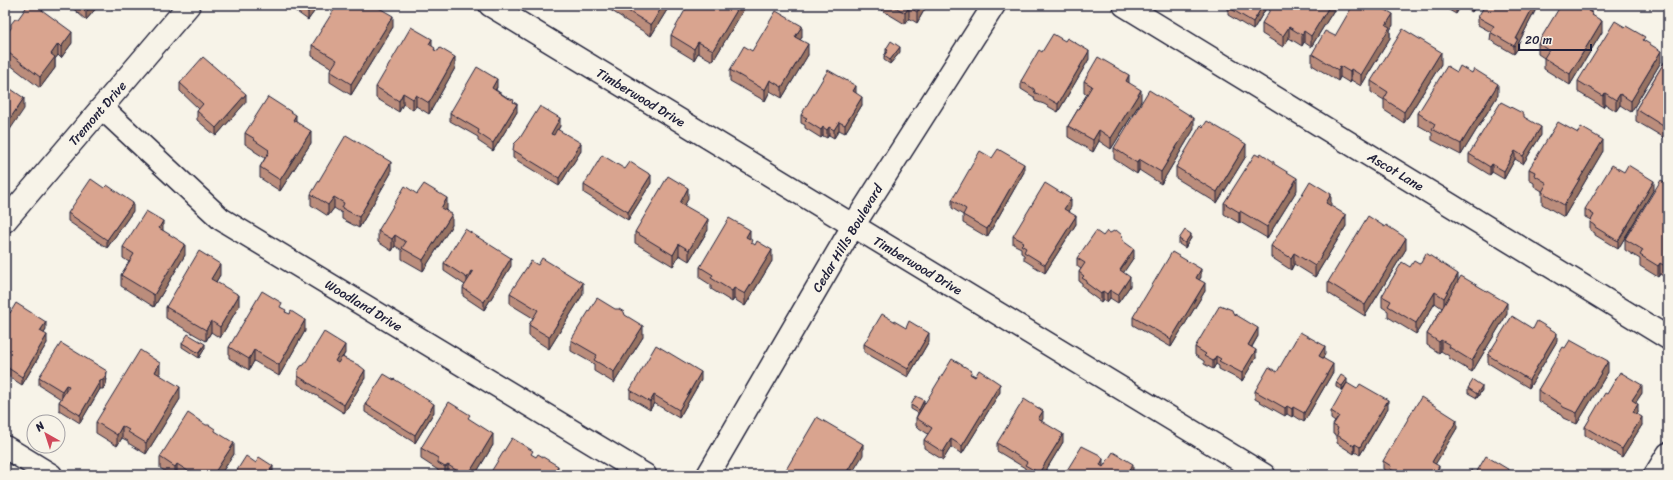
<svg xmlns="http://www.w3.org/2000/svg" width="1673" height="480" font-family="Sriracha,sans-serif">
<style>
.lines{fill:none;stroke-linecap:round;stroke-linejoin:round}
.minor-casing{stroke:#22223b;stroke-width:25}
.minor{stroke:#f7f3e8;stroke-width:22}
.wall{fill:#bb8d7b;stroke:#22223b}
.shaded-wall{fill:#987364;stroke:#22223b}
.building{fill:#d9a48f;stroke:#22223b}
.labels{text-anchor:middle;stroke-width:3.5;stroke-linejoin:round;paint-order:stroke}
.street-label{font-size:13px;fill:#22223b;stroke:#f7f3e8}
</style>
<rect width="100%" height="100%" fill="#f7f3e8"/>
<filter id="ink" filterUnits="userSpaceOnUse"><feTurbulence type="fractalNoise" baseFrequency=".025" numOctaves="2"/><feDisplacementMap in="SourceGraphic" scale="8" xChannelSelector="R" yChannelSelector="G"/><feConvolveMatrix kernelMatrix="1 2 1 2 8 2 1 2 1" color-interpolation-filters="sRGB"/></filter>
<g filter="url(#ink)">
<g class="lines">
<defs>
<path id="minor" d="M490,5L1264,475
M1124,5L1668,338
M102,108L221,219L645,475
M5,221L189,5
M5,447L51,475
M708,475L853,226L994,5
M1655,475L1668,454"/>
</defs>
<use href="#minor" class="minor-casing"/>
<use href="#minor" class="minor"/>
</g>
<path class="wall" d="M69,5H99L86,20Z
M108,5H115L112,9Z
M287,5H319L308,20Z
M606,5H670L651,36L623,19V18L607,8V5Z
M744,5V9L713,61L698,53L694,60L671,46V35Z
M858,5H864L862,8Z
M880,5H927L917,23L909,18L905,24L880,9Z
M1265,5V10L1253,30L1228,15V7Z
M1337,5L1311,47L1304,42L1302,46L1289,38L1283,47L1262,34V23Z
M1440,5H1476L1472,12L1461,6L1456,14Z
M1535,5V11L1518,44V48L1514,54L1490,40L1491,32L1478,25V17Z
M1591,12L1602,32L1570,85L1544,69V58L1538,54V43Z
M1393,25L1390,30V38L1361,86L1351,80L1350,83L1340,77L1338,81L1312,65V54L1335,36Z
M393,27L351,95L330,82V71L332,68L312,56V45Z
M5,36L72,43L61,58L58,55L55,59V68L40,88L5,61Z
M802,37L800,40L808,55L782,98L770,91L765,101L730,81V70L752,51Z
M1645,41L1661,62L1631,112L1620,105L1616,111L1605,104L1603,107L1578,92V81Z
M432,46L435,50L455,68L429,114L416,106L413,110L403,104L399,112L376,98V87Z
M886,49L900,52L890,64L884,60V56L886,53Z
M1042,52L1089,59L1058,112L1044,104L1035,101L1034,97L1021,89V81Z
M1668,56V140L1636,121V109Z
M1441,64L1404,123L1384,110V100L1371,92V81Z
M1457,72L1498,95L1461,155L1432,140V133L1418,125V113Z
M1084,81L1129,83L1141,101L1111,149L1099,141L1093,152L1068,137V126L1087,94L1084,92Z
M180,83L246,102L216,136L197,120V111L199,109L180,91Z
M497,87L496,90L514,102L517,112L493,151L478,141V137L450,121V113Z
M856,93L862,105L845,133L839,130L834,138L829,135L827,138L823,136L821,138L805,128V125L801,123V115Z
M1524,117L1541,135L1523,164L1515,159L1504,179L1492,172L1490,175L1469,162V154Z
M296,122L311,143L280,191L260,178V167L265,158L254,151V150L245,144V133Z
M560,126L558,130L581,151L559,186L513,158V150Z
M1203,127L1246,156L1217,203L1176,178V167Z
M1194,129L1161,184L1139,170L1137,174L1114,159V148Z
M1603,151L1564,217L1542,204V191L1534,186V183L1529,180V169Z
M1259,156L1274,164L1297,190L1267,238L1240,222L1239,223L1224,214V203Z
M992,158L1024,172L987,237L963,223V215L952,208V200Z
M625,169L651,183L628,220L584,193V185Z
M1624,172L1654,189L1618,249L1595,235V233L1590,230V222L1591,220L1585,217V209Z
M391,173L359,228L342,219V213L334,208L328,216L311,205V194Z
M1668,184V279L1660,274L1658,277L1640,266V259L1625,250V239Z
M417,194L447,209L446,211L452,225L423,271L402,259V250L395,246L392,251L378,242V231Z
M688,199L684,206L708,230L689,261L679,255L673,266L635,243V232Z
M1331,205V206L1346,226L1315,277L1294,264L1291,270L1271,257V246Z
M1071,207L1068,211L1076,224L1045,273L1024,260V255L1021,253V248L1013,244V236Z
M133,211L107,248L68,221V213Z
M163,230L185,255L154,307L121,286V275L129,262L123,258V247Z
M1103,236L1123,241L1134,257L1123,272L1130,286L1118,303L1110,298L1107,302L1103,299L1101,302L1086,291V289L1082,286V283L1079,281V272L1081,269L1077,266V258Z
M1191,238L1185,248L1179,244V239Z
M750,239L752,243L772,261L745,306L734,299L732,302L711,289V285L700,278V267Z
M1406,249L1365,316L1328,293V282Z
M444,263L511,266L484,310L463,296V288L465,285L444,271Z
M1419,264L1458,281L1507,314L1472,372L1449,358V356L1441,351L1439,353L1427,345V334L1442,308L1435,303L1416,334L1388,317V311L1382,307V296L1410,267Z
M220,275L216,282L239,306L220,338L211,332L206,341L166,318V307Z
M1201,277L1199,280L1205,291L1171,347L1133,325V317Z
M510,293L583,294L549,349L529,336V325L533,318L510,304Z
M282,308L305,331L279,376L254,361L249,370L229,358V347Z
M5,310L10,313L46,330L44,333L47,343L22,385L5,374Z
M1233,313L1258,336L1252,347L1256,358L1242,381L1219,369V366L1216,364L1213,369L1204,364V361L1195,355V347Z
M625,315L643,337L614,383L594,371V364L571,351V340Z
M1533,329L1557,341L1529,388L1488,363V355Z
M929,341L908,377L864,352V344Z
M182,343L205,348L199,358L182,347Z
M1565,348L1608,372L1577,424L1563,418L1561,415L1538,401V390Z
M345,353L343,357L365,378L344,413L298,384V371Z
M1325,354L1323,358L1333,372L1304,422L1293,415L1292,417L1287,414L1285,416L1255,399V391L1277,372Z
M160,374V375L180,399L146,454L128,443V441L122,438L117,446L96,433V422Z
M972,374L1000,392L962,454L951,447L943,460L924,448V440L928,434L916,426V418L918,413L911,409V405L924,404Z
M39,377L107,379L106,384L103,389H100L80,423L59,410V402L61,399L39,385Z
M394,380L434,412L415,443L365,412V404Z
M701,380L679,418L654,403L650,410L630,398V390Z
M1336,383H1347L1342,390L1336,387Z
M1468,388L1482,390L1477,398L1468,393Z
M1642,393L1636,402L1638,412L1637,414L1642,425L1622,457L1585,435V427L1607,394Z
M1388,408L1360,455L1355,452L1354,454L1337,443V436L1333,434V425L1335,422L1331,419V411Z
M1043,419L1041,421L1063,442L1043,475H1028L1025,473V468L997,451V443Z
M470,420L493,445L475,475H440L438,474V470L421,459V448Z
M1457,428L1435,464L1439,474V475H1390V473L1383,469V461Z
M215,431L234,454L220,475H171L160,468V457Z"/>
<path class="shaded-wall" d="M92,5H99L86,20V12Z
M112,5H115L112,9Z
M313,5H319L308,20V12Z
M663,5H670L651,36V25Z
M740,5H744V9L713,61V50Z
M921,5H927L917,23V12Z
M1263,5H1265V10L1253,30V22Z
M1330,5H1337L1311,47V36Z
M1456,5H1461L1456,14Z
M1472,5H1476L1472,12Z
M1534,5H1535V11L1518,44V48L1514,54V46L1516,39Z
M1591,6V17L1588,11Z
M909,7V18L905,24V13Z
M1393,14V25L1390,30V38L1361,86V75L1386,25Z
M393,16V27L351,95V84Z
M1602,21V32L1570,85V74Z
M802,26V37L795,48V37Z
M1289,27V38L1283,47V36Z
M1304,31V42L1302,46V35Z
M72,32V43L61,58V47Z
M432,39V51L429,44Z
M698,42V53L694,60V49Z
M58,44V55L55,59V68L40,88V77L51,54Z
M808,44V55L782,98V87Z
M900,47V52L890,64V60Z
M1089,51V59L1058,112V104Z
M1661,51V62L1631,112V101Z
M1441,52V64L1404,123V112Z
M455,57V68L429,114V103Z
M1340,66V77L1338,81V70Z
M1351,69V80L1350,83V72Z
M1129,75V86L1126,81Z
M497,79V87L492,96V88Z
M770,80V91L765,101V90Z
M1498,84V95L1461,155V144Z
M856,86V94L853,91Z
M1141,90V101L1111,149V138Z
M403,93V104L399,112V101Z
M1605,93V104L1603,107V96Z
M246,94V102L216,136V128Z
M1620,94V105L1616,111V100Z
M416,95V106L413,110V99Z
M862,97V105L845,133V125Z
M24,98V109L5,137V126Z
M517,104V112L493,151V143Z
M296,115V126L293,120Z
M560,118V126L551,142V134Z
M1194,118V129L1161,184V172Z
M839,122V130L834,138V130Z
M823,127V136L821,138V130Z
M829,127V135L827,138V130Z
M1541,127V135L1523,164V156Z
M1099,130V141L1093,152V140Z
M311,131V143L280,191V180Z
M1603,140V151L1564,217V205Z
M581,143V151L559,186V178Z
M1246,144V156L1217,203V192Z
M1515,151V159L1504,179V171Z
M1139,159V170L1137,174V163Z
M391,162V173L359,228V217Z
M1024,164V172L987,237V229Z
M1492,164V172L1490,175V167Z
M651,175V183L628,220V212Z
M1297,178V190L1267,238V227Z
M1654,181V189L1618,249V241Z
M688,188V199L680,214V203Z
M1331,194V205L1326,214V203Z
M334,197V208L328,216V205Z
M447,198V209L441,219V208Z
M1071,199V207L1064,217V209Z
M133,203V211L107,248V240Z
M1240,211V222L1239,223V212Z
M452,214V225L423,271V260Z
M1346,215V226L1315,277V266Z
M1076,216V224L1045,273V265Z
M708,219V230L689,261V250Z
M163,221V232L159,228Z
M750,230V241L746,237Z
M1191,234V238L1185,248V243Z
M395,235V246L392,251V239Z
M1406,238V249L1365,316V305Z
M185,244V255L154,307V295Z
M679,244V255L673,266V255Z
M1134,249V257L1120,278V270Z
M772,250V261L745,306V294Z
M1294,253V264L1291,270V258Z
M511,258V266L484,310V302Z
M1660,263V274L1658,277V266Z
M220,264V275L211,290V279Z
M1201,269V277L1196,286V278Z
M471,271V280L467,286V278Z
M1458,274V285L1444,309V298Z
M1130,277V286L1118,303V295Z
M583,283V294L549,349V337Z
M1205,283V291L1171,347V339Z
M734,288V299L732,302V291Z
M1110,290V298L1107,302V294Z
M1103,291V299L1101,302V294Z
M1435,292V303L1416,334V323Z
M239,295V306L220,338V327Z
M1507,303V314L1472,372V361Z
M305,320V331L279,376V365Z
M211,321V332L206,341V330Z
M46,322V330L40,339V331Z
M643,326V337L614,383V372Z
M1258,328V336L1248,353V345Z
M929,333V341L908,377V369Z
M1557,333V341L1529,388V380Z
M47,335V343L22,385V377Z
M1441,340V351L1439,353V342Z
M205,344V348L199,358V353Z
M345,345V353L335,369V361Z
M1325,346V354L1319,364V356Z
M254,350V361L249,370V359Z
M1256,350V358L1242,381V373Z
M1216,356V364L1213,369V361Z
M1608,361V372L1577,424V413Z
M160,363V374L155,383V372Z
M1333,364V372L1304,422V413Z
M365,370V378L344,413V405Z
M107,371L106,384L103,389V380Z
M701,372V380L679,418V410Z
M1347,379V383L1342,390V386Z
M100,381V389L80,423V415Z
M1000,384V392L962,454V446Z
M66,385V393L62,399V391Z
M1642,385V393L1632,408V400Z
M1482,386V390L1477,398V394Z
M180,387V399L146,454V443Z
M654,395V403L650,410V402Z
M924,400V405L919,414V410Z
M1388,400V408L1360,455V447Z
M434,404V412L415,443V435Z
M1638,404V412L1633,420V412Z
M1287,406V414L1285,416V408Z
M1293,407V415L1292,417V409Z
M1043,411V419L1038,427V419Z
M1642,417V425L1622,457V449Z
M1457,420V428L1432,470V462Z
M122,426V438L117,446V435Z
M493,434V445L475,475H468Z
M1063,434V442L1043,475H1039V473Z
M951,439V447L943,460V452Z
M234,443V454L220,475H213Z
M863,444V455L851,475H845Z
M1355,444V452L1354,454V446Z
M1103,459V467L1100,473V465Z
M177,464V475H175V467Z
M1133,464V472L1131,475H1126Z
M448,465V475H445V467Z
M273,466V475L270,470Z
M558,466V475H552Z
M1439,466V475H1434Z"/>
<path class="building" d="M28,5H35L72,32L61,47L58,44L51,54L55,57L40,77L5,50V36L11,28V24L15,19H18Z
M78,5H92L86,12Z
M298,5H313L308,12Z
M337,5H367L370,7L371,5H374L393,16L351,84L330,71L337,60L312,45Z
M621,5H663L651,25L623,8L624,7Z
M688,5H740L713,50L698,42L694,49L671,35Z
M892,5H921L917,12L909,7L905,13Z
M1230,5H1263L1253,22L1228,7Z
M1273,5H1330L1311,36L1304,31L1302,35L1289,27L1283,36L1262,23Z
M1353,5H1377L1393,14L1386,25L1390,27L1361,75L1351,69L1350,72L1340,66L1338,70L1312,54L1325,31L1335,36Z
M1485,5H1534L1516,39H1518L1514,46L1490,32L1494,26L1478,17Z
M1561,5H1590L1591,6L1588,11L1593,14L1592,15L1602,21L1570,74L1544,58L1549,50L1538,43Z
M776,11L802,26L795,37L808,44L782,87L770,80L765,90L730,70L744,46L752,51Z
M1615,21L1625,27L1626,26L1645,37L1643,40L1661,51L1631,101L1620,94L1616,100L1605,93L1603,96L1578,81Z
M411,27L432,39L429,44L435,48L434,50L438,51L440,48L455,57L429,103L416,95L413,99L403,93L399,101L376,87Z
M1403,29L1441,52L1404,112L1384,99L1388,92L1371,81Z
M1053,34L1065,41L1067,38L1089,51L1058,104L1044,96L1035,93L1034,89L1021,81L1039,50L1042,52Z
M891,41L900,47L890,60L884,56L888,50L886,49Z
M1668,56V129L1636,109Z
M203,57L246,94L216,128L197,111L203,104L180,83Z
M1098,57L1129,75L1126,81L1141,90L1111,138L1099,130L1093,140L1068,126L1092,86L1084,81Z
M1447,66L1457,72L1460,66L1472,73L1474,69L1498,84L1461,144L1432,129L1435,124L1418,113Z
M477,67L497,79L492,88L507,98L514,100L513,102L517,104L493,143L478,133L479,130L450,113Z
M828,70L856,86L853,91L862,97L845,125L839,122L834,130L829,127L827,130L823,127L821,130L805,120L807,118L801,115Z
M5,85L24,98L5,126Z
M1149,90L1194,118L1161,172L1139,159L1137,163L1114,148Z
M268,97L296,115L293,120L311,131L280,180L260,167L269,152L268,151L269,150L254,140L255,139L245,133Z
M1501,102L1524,114V117L1541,127L1523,156L1515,151L1504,171L1492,164L1490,167L1469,154Z
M540,106L560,118L551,134L554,135L557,129L581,143L559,178L513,150L514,144L520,138Z
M1207,121L1246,144L1217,192L1176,167L1201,125L1203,127Z
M1558,122L1578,133L1581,127L1603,140L1564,205L1542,192L1547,183L1534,175L1535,172L1529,169Z
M346,135L391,162L359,217L342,208L344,203L334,197L328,205L311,194Z
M998,149L1024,164L987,229L963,215L966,209L952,200L980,151L992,158Z
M1261,153L1274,162V164L1297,178L1267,227L1240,211L1239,212L1224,203L1255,154L1259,156Z
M602,155L625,169L630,162L651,175L628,212L584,185Z
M1612,165L1624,172L1628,165L1654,181L1618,241L1595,227V226L1590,222L1594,215L1585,209Z
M668,176L688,188L680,203L708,219L689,250L679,244L673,255L635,232Z
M91,179L104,188L107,185L133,203L107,240L68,213Z
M1661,180L1668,184V268L1660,263L1658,266L1640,255L1643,250L1625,239Z
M1310,181L1331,194L1326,203L1346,215L1315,266L1294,253L1291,258L1271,246Z
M1045,183L1071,199L1064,209L1076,216L1045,265L1024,252L1026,248L1021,245L1024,242L1013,236Z
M424,184L447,198L441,208L452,214L423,260L402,248L406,242L395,235L392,239L378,231L405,186L417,194Z
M146,211L163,221L159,228L185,244L154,295L121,275L134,254L123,247Z
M1368,216L1385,227L1386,225L1406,238L1365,305L1328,282Z
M729,218L750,230L746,237L752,240L751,242L755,245L757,241L772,250L745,294L734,288L732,291L711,278L713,275L700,267Z
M465,229L511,258L484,302L463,288L473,272L471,271L467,278L444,263Z
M1116,230L1122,235L1123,241L1134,249L1120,270L1130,277L1118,295L1110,290L1107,294L1103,291L1101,294L1086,283L1087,281L1082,278L1084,276L1079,272L1085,263L1077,258L1096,231L1103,236L1107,231L1110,233Z
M1185,230L1191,234L1185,243L1179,239Z
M199,251L220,264L211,279L239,295L220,327L211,321L206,330L166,307Z
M1172,252L1201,269L1196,278L1205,283L1171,339L1133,317Z
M1426,253L1458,274L1444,298L1435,292L1416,323L1388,306L1391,301L1382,296L1402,262L1410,267L1414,261L1419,264L1421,263Z
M542,258L583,283L549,337L529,325L538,310L510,293L531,261L538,265Z
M1461,276L1507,303L1472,361L1449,347L1450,345L1441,340L1439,342L1427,334Z
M262,291L282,303L280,307L286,310L285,312L290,314L291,311L305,320L279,365L254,350L249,359L229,347Z
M597,298L615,309H619L624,312L625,315L643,326L614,372L594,360L597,355L571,340Z
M16,303L46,322L40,331L47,335L22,377L5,366V356L9,350L5,347V310L10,313Z
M1220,305L1232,310L1233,313L1258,328L1248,345L1256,350L1242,373L1219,361L1221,359L1216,356L1213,361L1204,356L1206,354L1195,347Z
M882,314L906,328L909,321L929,333L908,369L864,344Z
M1512,316L1533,329L1537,321L1557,333L1529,380L1488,355Z
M324,332L345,345L335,361L338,363L342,357L360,366L365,370L344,405L298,376V371L301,366L304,365Z
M1300,332L1325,346L1319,356L1333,364L1304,413L1293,407L1292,409L1287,406L1285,408L1255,391L1269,367L1277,372Z
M188,334L205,344L199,353L182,343Z
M1570,340L1608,361L1577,413L1563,407L1561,404L1538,390L1563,347L1565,348Z
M61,343L107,371L106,376L103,380L100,381L80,415L59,402L69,386L66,385L62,391L39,377Z
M656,345L701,372L679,410L654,395L650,402L630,390Z
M140,350L160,363L155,372L180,387L146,443L128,432L129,430L122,426L117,435L96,422Z
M952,359L972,371L970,374L975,377L979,370L1000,384L962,446L951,439L943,452L924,440L932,428L916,418Z
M1620,372L1642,385L1632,400L1638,404L1633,412L1642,417L1622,449L1585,427L1605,393L1607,394Z
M384,374L394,380V379L434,404L415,435L365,404Z
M1341,375L1347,379L1342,386L1336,383Z
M1473,380L1482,386L1477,394L1468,388Z
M1347,383L1357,389L1360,384L1388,400L1360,447L1355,444L1354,446L1337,435L1338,432L1337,431L1338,428L1333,425L1339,416L1331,411Z
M916,396L924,400L919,410L911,405Z
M1421,397L1457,420L1432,462L1439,466L1434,475H1408L1402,471L1400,474L1390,469L1391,466L1383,461Z
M1024,399L1043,411L1038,419L1063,434L1039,473L1025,465L1027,462L997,443Z
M449,402L470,415L468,418L493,434L468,475H464L448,465L445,467L438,463V458L421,448Z
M188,413L206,425H209L215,429V431L234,443L213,475H185L188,471L177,464L175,467L160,457Z
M817,417L863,444L845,475H787L784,473Z
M512,438L533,451L531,454L536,457L538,454L558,466L552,475H489Z
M1082,446L1100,455L1103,459L1100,465L1103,467L1113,452L1133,464L1126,475H1064Z
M246,456L256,463L259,457L273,466L270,470L277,475H234Z
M1486,456L1516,474L1515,475H1469L1471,470L1476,473Z
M901,470L909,475H898Z"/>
</g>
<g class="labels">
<g class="street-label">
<text transform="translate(641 97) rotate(31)" y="5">Timberwood Drive</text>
<text transform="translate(97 113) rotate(-49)" y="5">Tremont Drive</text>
<text transform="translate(1396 171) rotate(31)" y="5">Ascot Lane</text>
<text transform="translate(847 238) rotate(-59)" y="5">Cedar Hills Boulevard</text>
<text transform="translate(918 265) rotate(31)" y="5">Timberwood Drive</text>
<text transform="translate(364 305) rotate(31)" y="5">Woodland Drive</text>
</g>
</g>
<rect width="1673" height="480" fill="none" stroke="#f7f3e8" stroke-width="20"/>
<rect x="10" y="10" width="1653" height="460" fill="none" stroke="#22223b" stroke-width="1.5" filter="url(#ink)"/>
<g transform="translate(46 434) rotate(321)"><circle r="19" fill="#f7f3e8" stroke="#a29fa3"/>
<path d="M0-3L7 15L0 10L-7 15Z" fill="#d1495b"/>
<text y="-6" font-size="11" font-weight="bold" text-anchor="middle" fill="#22223b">N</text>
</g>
<path d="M1519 44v6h72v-6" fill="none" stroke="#22223b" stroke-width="2"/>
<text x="1525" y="44" font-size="12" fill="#22223b" stroke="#f7f3e8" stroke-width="3" paint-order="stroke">20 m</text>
</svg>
